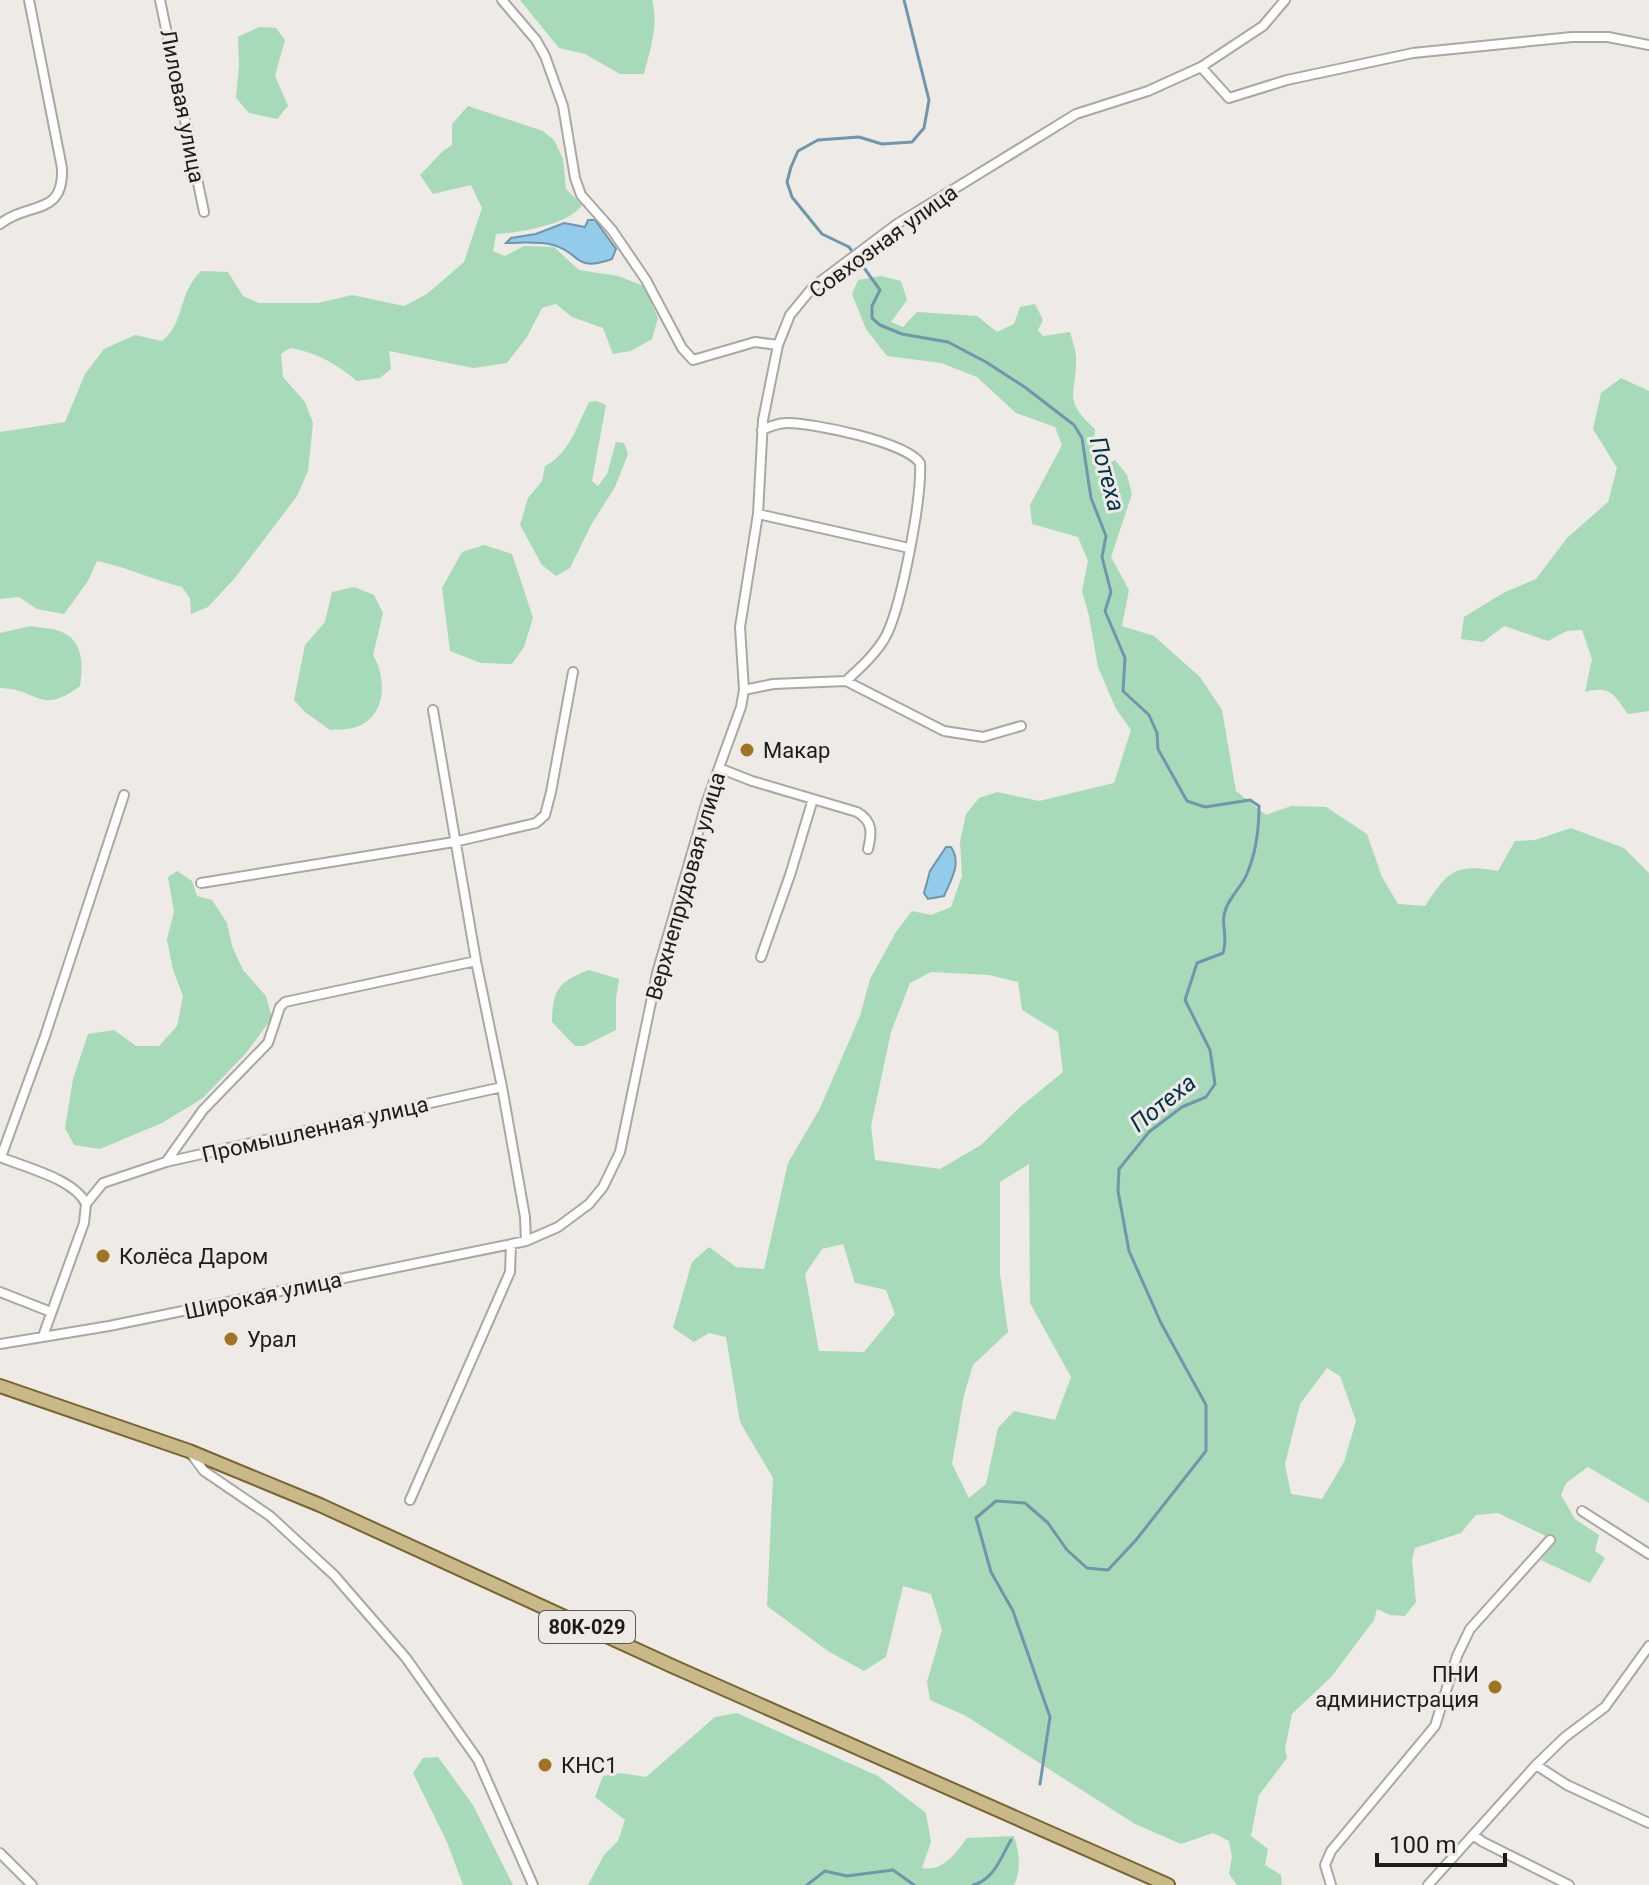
<svg xmlns="http://www.w3.org/2000/svg" width="1649" height="1885" font-family="Roboto,sans-serif">
<style>
.green{fill:#a7dab9;fill-rule:evenodd}
.water{fill:#93cbea;stroke:#7096ac;stroke-width:2}
.lines{fill:none;stroke-linecap:round;stroke-linejoin:round}
.stream{stroke:#7096ac;stroke-width:3}
.minor-casing{stroke:#aba7a2;stroke-width:12}
.primary-casing{stroke:#77642e;stroke-width:16}
.minor{stroke:#fff;stroke-width:8}
.primary{stroke:#cab988;stroke-width:12}
.poi-dot{fill:#a17325;stroke:#eeeae5;stroke-width:3}
.labels{text-anchor:middle;stroke-width:6;stroke-linejoin:round;paint-order:stroke}
.shield{fill:#eeeae5;stroke:#5c5a57;stroke-width:2}
.shield-label{font-size:20px;font-weight:bold;fill:#1e1c1a}
.street-label{font-size:22px;fill:#1e1c1a;stroke:#eeeae5}
.poi-label{font-size:22px;fill:#1e1c1a;stroke:#eeeae5;text-anchor:start}
.water-label{font-size:24px;font-style:italic;fill:#013248;stroke:#eeeae5}
</style>
<rect width="100%" height="100%" fill="#eeeae5"/>
<path class="green" d="M520,0H652C659,24 650,50 644,74H620L585,54L559,48Z
M259,27L276,28L285,40L275,76L288,106L277,119L249,113L236,98L239,65L238,37Z
M468,106L543,131L554,140L563,159L566,189L582,205C570,224 519,233 496,234L493,251L505,256L524,246L554,247L579,270L618,276L644,286L658,318L652,339L631,351L613,354L603,328L572,317L556,304L542,308L527,337L507,363L473,368L389,351L391,369L380,378L357,381C335,363 318,353 290,348L281,354L283,377L305,402L313,423L308,471L297,496L234,579L208,607L191,614L190,598L182,587C153,580 127,567 97,561L88,581L64,614L37,609L19,597L0,599V432L65,422L85,374L104,349L135,335L162,341C186,321 177,295 201,271L228,272L243,296L259,303H318L352,295L404,306L427,294L464,262L482,208L471,185L433,194L420,175L443,151L452,145V124Z
M881,276L901,281L907,300L891,322L903,327L917,312L977,316L997,332L1014,324L1020,307L1035,304L1043,320L1038,330L1043,336L1070,332C1072,340 1076,349 1076,358C1077,395 1061,398 1095,429L1092,464L1105,465L1115,460L1127,475L1132,494L1111,557L1129,590L1122,626L1154,636L1200,677L1222,710L1236,791L1266,815L1291,806L1326,807L1367,834L1382,877L1398,904L1425,906C1448,871 1455,863 1498,871L1515,841L1535,840L1571,828L1624,848L1649,873V1503L1588,1467L1566,1483L1561,1495L1575,1519L1599,1535L1595,1551L1605,1558L1590,1583L1541,1560L1556,1541L1498,1513L1476,1515L1461,1533L1415,1548L1412,1560L1416,1602L1405,1616L1390,1615L1377,1609L1374,1620L1332,1676L1292,1714L1285,1749L1287,1758L1259,1795L1251,1836L1268,1849L1265,1865L1281,1875L1282,1885H1237L1229,1874L1232,1857L1229,1841L1213,1833L1181,1844L1135,1824L966,1716L930,1700L927,1682L942,1630L931,1594L903,1586L886,1657L864,1671L828,1651L767,1606L773,1478L740,1422L726,1337L709,1333L694,1342L673,1328L692,1262L709,1247L736,1267L764,1269L788,1163L820,1108L860,1016L870,979L896,932L912,911L931,915L951,907L962,876L960,842L966,814L979,798L997,792L1039,801L1114,783L1131,730L1116,709L1098,667L1089,616L1082,591L1088,561L1078,537L1032,524L1030,505L1062,445L1055,427L1016,413L977,377L941,363L887,356L866,329L852,294L858,280ZM931,972L989,975L1018,982L1022,1010L1058,1032L1063,1072L1019,1108L981,1145L940,1169L875,1160L871,1126L891,1032L910,983ZM1029,1164L1030,1303L1071,1377L1055,1420L1014,1411L998,1428L986,1484L969,1498L952,1464L964,1395L973,1365L1008,1332L1000,1274V1182ZM843,1244L855,1283L886,1290L895,1314L864,1352L819,1351L805,1274L822,1249ZM1327,1368L1340,1376L1356,1421L1344,1462L1322,1499L1291,1494L1285,1464L1300,1404Z
M1621,378L1649,391V711L1628,714C1614,695 1611,685 1585,692L1592,659L1582,630L1567,631L1548,641L1504,626L1483,642L1461,639L1464,617L1505,592L1536,579L1567,538L1608,502L1617,468L1593,429L1601,393Z
M596,401L606,405L592,481L598,486L607,474L616,442L624,443L628,454L615,487L591,525L570,568L556,576L542,565L520,525L528,498L542,481L545,466C570,453 577,426 589,402Z
M484,545L512,554L533,618L524,647L512,664L481,663L450,651L442,588L462,552Z
M354,587L374,595L383,613L373,655C387,679 387,716 356,727C349,730 338,729 330,730L305,712L294,700L305,645L325,622L332,592Z
M31,626C41,628 55,628 64,633C84,643 83,668 80,686C40,716 39,689 0,688V633Z
M177,871L192,881L197,896L212,900L227,923L232,946L243,970L266,996L272,1018L246,1053L203,1098L162,1123L100,1149L74,1145L65,1128L73,1079L88,1034L114,1030L136,1046H159L177,1026L183,996L173,970L167,939L174,912L168,877Z
M589,970L619,979L616,999V1030L584,1046H575L552,1022C553,989 558,982 589,970Z
M737,1713L878,1776L926,1813L931,1842L922,1868C943,1872 956,1853 967,1838L1014,1836C1019,1853 1022,1868 1014,1885H588L604,1855L618,1841L625,1820L595,1797L603,1776L620,1773L646,1777L715,1717Z
M438,1757L473,1805L513,1885H463L447,1842L413,1773L423,1758Z"/>
<path class="water" d="M588,220H595L616,249L612,259C573,273 581,252 553,245C538,241 521,243 506,243L511,238L536,234L564,223L585,227Z
M946,847H951C962,863 951,880 944,896L928,899L924,893L930,871Z"/>
<g class="lines">
<path class="stream" d="M904,0L929,100L924,128L912,142L882,144L859,137L818,140L798,151L791,167L787,182L792,197L822,234L849,247L880,290L872,306V318L880,325L902,334L948,342L986,362L1026,388L1074,425L1082,438L1091,498L1106,536L1102,557L1111,592L1105,611L1125,658L1123,691L1149,715L1157,733L1158,749L1187,801L1205,807L1250,800L1259,806C1259,829 1256,854 1246,876C1240,889 1227,899 1224,915C1222,928 1228,939 1223,953L1197,963L1185,1000L1210,1050L1215,1084L1206,1097L1182,1107L1149,1132L1119,1169L1118,1191L1129,1251L1161,1323L1206,1405V1451L1136,1540L1108,1570L1087,1568L1067,1550L1048,1523L1025,1503L996,1501L976,1518L991,1572L1013,1611L1050,1717L1040,1784
M807,1885L825,1871L847,1876L893,1870L914,1885
M973,1885C994,1880 1001,1857 1011,1840"/>
<defs>
<path id="minor" d="M160,0L204,212
M502,0L536,40L545,56L563,106L575,178L581,195L612,230L646,280L682,348L693,360L755,342L778,345
M1201,67L1229,98L1287,80L1413,53L1572,37H1608L1649,45
M0,224C29,201 64,217 62,168L29,0
M762,430C771,426 778,423 787,423C814,423 906,442 920,463C922,499 902,602 887,634C878,652 860,668 846,681
M758,514L909,548
M744,690L773,684L846,681L944,731L983,737L1021,726
M433,710L476,961L502,1087
M719,768L752,781L857,812C873,821 872,833 868,849
M201,883L454,842L536,823L545,815L551,792L573,672
M761,957L790,875L813,799
M0,1157C24,1167 75,1179 86,1204
M1,1157L45,1036L124,795
M166,1162L203,1110L268,1043L280,1007L285,1002L476,961
M86,1204L103,1183L166,1162L502,1087L525,1217L526,1241
M0,1292L51,1312
M43,1336L84,1223L86,1204
M0,1344L109,1326L526,1241L558,1227L589,1204L603,1187L620,1152L657,973L708,798L741,707L744,690L740,627L758,514L763,420L778,345L790,315L813,287L897,224L1076,114L1148,91L1201,67L1263,26L1285,0
M189,1451L204,1471L270,1516L334,1575L406,1658L478,1760L533,1885
M410,1500L510,1272L511,1244
M1582,1511L1649,1554
M1536,1765L1567,1785L1649,1823
M1473,1835L1483,1842L1569,1885
M0,1853L32,1885
M1331,1885L1325,1865L1331,1851L1435,1726L1457,1656L1470,1629L1550,1540
M1428,1885L1536,1765L1565,1737L1605,1707L1649,1646"/>
<path id="primary" d="M0,1386L189,1451L320,1505L672,1666L1168,1885"/>
</defs>
<use href="#minor" class="minor-casing"/>
<use href="#primary" class="primary-casing"/>
<use href="#minor" class="minor"/>
<use href="#primary" class="primary"/>
</g>
<g class="poi-dot">
<circle cx="747" cy="750" r="8"/>
<circle cx="103" cy="1256" r="8"/>
<circle cx="231" cy="1339" r="8"/>
<circle cx="1495" cy="1687" r="8"/>
<circle cx="545" cy="1765" r="8"/>
</g>
<g class="labels">
<rect class="shield" x="539" y="1611" width="96" height="32" rx="6"/>
<g class="shield-label">
<text x="587" y="1634">80К-029</text>
</g>
<g class="street-label">
<text transform="translate(183 106) rotate(79)" y="8">Лиловая улица</text>
<text transform="translate(883 241) rotate(-36)" y="8">Совхозная улица</text>
<text transform="translate(685 886) rotate(-74)" y="8">Верхнепрудовая улица</text>
<text transform="translate(315 1129) rotate(-13)" y="8">Промышленная улица</text>
<text transform="translate(263 1295) rotate(-12)" y="8">Широкая улица</text>
</g>
<g class="poi-label">
<text x="763" y="758">Макар</text>
<text x="119" y="1264">Колёса Даром</text>
<text x="247" y="1347">Урал</text>
<text x="1479" y="1682" text-anchor="end">ПНИ<tspan x="1479" dy="25">администрация</tspan></text>
<text x="561" y="1773">КНС1</text>
</g>
<g class="water-label">
<text transform="translate(1107 474) rotate(75)" y="8">Потеха</text>
<text transform="translate(1163 1103) rotate(-39)" y="8">Потеха</text>
</g>
</g>
<path d="M1377 1853v12h128v-12" fill="none" stroke="#1e1c1a" stroke-width="4"/>
<text x="1389" y="1853" font-size="24" fill="#1e1c1a" stroke="#eeeae5" stroke-width="6" paint-order="stroke">100 m</text>
</svg>
